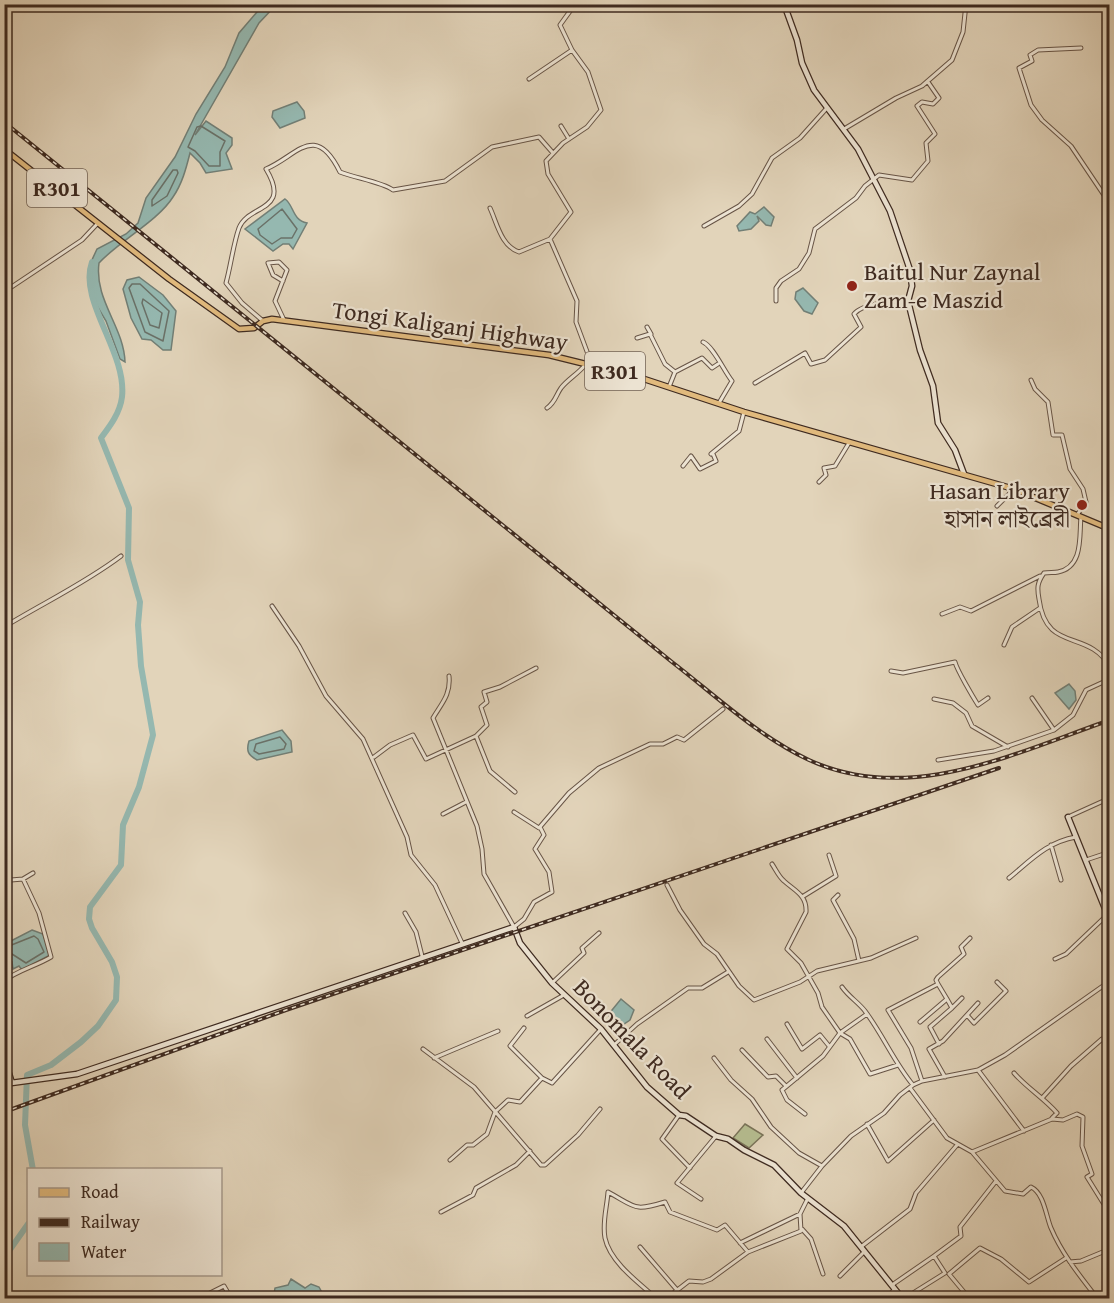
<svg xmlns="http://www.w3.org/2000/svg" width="1114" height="1303" font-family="'Gentium Book Plus','Noto Serif Bengali',serif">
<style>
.green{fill:#b5bc8f;stroke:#7a7358;stroke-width:1.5}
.water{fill:#95b8b0;stroke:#727f76;stroke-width:1.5}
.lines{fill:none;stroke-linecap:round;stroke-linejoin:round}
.shore{stroke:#6a7168;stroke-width:1.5}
.river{stroke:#95b8b0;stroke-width:6}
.street-casing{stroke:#675446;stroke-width:5}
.secondary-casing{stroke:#3e2a20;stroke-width:7}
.primary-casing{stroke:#3e2a20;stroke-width:7}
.street{stroke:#ece3d2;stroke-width:3}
.secondary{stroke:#ece3d2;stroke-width:4.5}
.primary{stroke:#e1ba7d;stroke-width:4.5}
.rail-casing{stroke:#3e2a20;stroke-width:4}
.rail{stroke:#ece3d2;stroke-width:1.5;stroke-dasharray:4.5;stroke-linecap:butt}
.poi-dot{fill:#8f2418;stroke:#ece3d2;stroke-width:2}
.labels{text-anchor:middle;stroke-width:4.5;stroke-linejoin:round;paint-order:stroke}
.shield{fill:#ece3d2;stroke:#726255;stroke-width:1.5}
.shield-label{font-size:22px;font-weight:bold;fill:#3e2a20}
.poi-label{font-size:24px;fill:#3e2a20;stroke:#ece3d2;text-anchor:start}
.street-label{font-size:24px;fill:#3e2a20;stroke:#ece3d2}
</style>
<rect width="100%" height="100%" fill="#e2d4ba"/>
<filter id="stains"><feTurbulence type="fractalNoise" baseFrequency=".00333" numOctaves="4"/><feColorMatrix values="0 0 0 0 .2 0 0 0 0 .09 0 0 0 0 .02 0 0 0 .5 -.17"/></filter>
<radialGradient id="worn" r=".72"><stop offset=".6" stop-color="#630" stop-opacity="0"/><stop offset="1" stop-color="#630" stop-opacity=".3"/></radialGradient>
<path class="green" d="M745,1124L763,1135L749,1148L733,1138Z"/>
<path class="water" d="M263,5H276L259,23L195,135L206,121L232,138V145L226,153L232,169L206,173L200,163L190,153C186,169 182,184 173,197C158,221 119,241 99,263C94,300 124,327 125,362L120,359L106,321L97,306L89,282L91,262L97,249L126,234L138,223L146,198L175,157L196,114L225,67L239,33Z
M297,102L304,111L305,118L280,128L272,117L273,111Z
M285,199C294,205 292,220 307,223L293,249L289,244H283L273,251L245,229Z
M764,207L774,217L771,226L766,225L757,216L759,221L751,229L739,231L737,226L750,212L755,214Z
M139,277L163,295L176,311L171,350H163L151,340L142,339L131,318L123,289L127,280Z
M803,288L818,303L812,314L804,311L795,299L796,292Z
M1069,684L1075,691L1076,700L1069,709L1055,693Z
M282,730L291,741L292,752L257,760C248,755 246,751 249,741Z
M32,930L43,934L50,955L22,970L19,966L13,969L12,962L5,956V944Z
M621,999L634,1010L630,1020L621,1026L608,1015Z
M291,1279L305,1288L311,1284L319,1287L325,1298H282L274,1294L275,1288L288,1285Z"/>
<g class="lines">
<path class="shore" d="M201,126L225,141L220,152V166H209L195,151L188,147L197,127Z
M173,170H177L178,173L167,196L152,206V200Z
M282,209L297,229L292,238H281L272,244L260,235L258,229Z
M132,284H140L169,311L163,341L145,332L129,288Z
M143,299L162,313L159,328L150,325L142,303Z
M280,737L286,744L284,749L259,754L254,751L256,744Z
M4,948L34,936L38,939L44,952L26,963L12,954L4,955"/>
<path class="river" d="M33,1170L25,1125L27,1075L51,1065L81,1042L98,1026L116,1000L117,977L112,962L92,928L89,919L90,907L121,865L123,825L139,787L153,735L141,666L138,625L140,602L128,560L129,508L101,438C110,426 120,413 122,397C127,352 78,301 92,262
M4,1258L28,1224"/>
<defs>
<path id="street" d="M1081,48L1038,50L1030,55L1032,61L1019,68L1031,105L1042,120L1071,146L1110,204
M529,79L572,50
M561,126L569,139
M844,129L896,98L922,86L952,60L963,32L966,4
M490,208C497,223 501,246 519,252L550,239L577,301L576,322L592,365
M704,226L739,206L752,194L772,158L800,138L826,109
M550,239L571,212L548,174L546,161L563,143L587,127L601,110L588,72L572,50L560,25L573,7
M283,281L273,275L268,263L279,262L287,270L275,301L284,320
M4,292L82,240L98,223
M776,301V288L781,281L799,269L809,253L815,229L856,198L865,186L879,175L912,180L928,161L926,143L935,134L917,106L922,102L933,104L939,98L928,82
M263,321L242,303L226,283C231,265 233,245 239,228C248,204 292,212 266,169C297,156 315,121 340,172C355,178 382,182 393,190L445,181L492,147L539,137L553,153
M647,327L651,334
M637,338L650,334L665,364L675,372
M703,342C713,346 724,371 732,381L719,403
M629,375L638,364
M1031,380L1035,389L1048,402L1053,435H1062L1070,469L1083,489L1086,502L1077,515
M755,383L805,353L811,364L825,360L861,327L854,314C863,303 894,301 908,301
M669,387L675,372L702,358L712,368L718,364
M547,408C555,403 556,395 561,388C568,379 578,374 586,364
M711,454L739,431L744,412
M683,466L691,456L700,469L716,461L713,454
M819,482L826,475L824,468L835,466L849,443
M997,506L1014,489
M1081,517C1079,535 1084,567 1058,572C1054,573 1049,572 1044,573C1037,583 1037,588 1039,599C1046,654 1088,628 1110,667
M272,606L299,646L326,696L363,739L407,837L411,855L435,885L462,943
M942,614L960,607L971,611L1040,576
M4,627C43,603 84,584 121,556
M1004,645L1012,627L1040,608
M891,671L903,673L955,662C957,670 973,697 978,705L988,698
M449,676C451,695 441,704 433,718L477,826L482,849L484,874L514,927L524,919L534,902L552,892L549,872L535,849L544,835L540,827
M1032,698L1054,730
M934,699L953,703L966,713L972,726L1008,747
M476,736L487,725L481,707L487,702L484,692L500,687L536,668
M374,757L390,745L413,735L426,759L476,736L490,771L515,792
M938,760L994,751L1054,730L1073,715L1086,690L1110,679
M514,812L539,828L569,793L599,768L650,744H663L677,737L684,740L723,709
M443,814L466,802
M1068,817L1110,798
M1051,845L1061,880
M1086,860L1110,852
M772,864C776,870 779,877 784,881C795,891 807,895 806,912L787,949L801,963L818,993L822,1007L840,1033L867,1014
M1009,878C1031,860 1047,842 1076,837
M667,885L680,910L704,944L717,954L739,986L754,1000L800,982L817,971L871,958L916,938
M4,888L11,880L23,879L33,873
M838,895L833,900L854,939L859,961
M802,897L836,876L829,855
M405,913L416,932L422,956
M1055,959L1066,954L1107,915
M4,981C16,971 36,966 51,957L39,913L23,879
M552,983L584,953L582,948L599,933
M842,987C849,997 858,1002 865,1011C883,1035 894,1062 913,1085
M952,1008L962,998
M967,1015L974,1023L1006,991L997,982
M527,1016L564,995
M920,1022L947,999L938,984
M787,1024L802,1049L820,1035L829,1046
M524,1028L510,1046L542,1078
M767,1039L797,1078
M939,1044L930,1027L952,1008L947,999
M614,1045L637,1024L688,988H702L728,972
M423,1049L474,1087L541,1165H545L578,1135L600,1109
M742,1050L768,1077L776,1076L786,1086
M434,1058L498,1031
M714,1058L731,1080L752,1099L771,1127L799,1153L822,1166
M978,1070L1024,1131
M1014,1073C1027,1088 1044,1098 1057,1113L1052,1118
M945,1077L929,1049L943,1041L978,1003
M922,1081L911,1048L888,1010L938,984L936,980L938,977L964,954L961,947L970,938
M910,1088L947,1138L972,1152L1005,1191L1023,1194L1031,1187C1044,1193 1046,1216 1051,1228C1062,1254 1080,1276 1097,1298
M1043,1097L1071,1066L1102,1039
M805,1114L787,1100L782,1090L823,1056L840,1033L850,1039L870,1074L898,1065
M679,1115L662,1139L690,1168
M867,1124L888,1161L934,1120
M972,1152L1052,1119L1063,1120L1077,1114L1083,1117L1082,1146L1092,1174L1087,1177L1110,1214
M450,1160L467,1145H473L487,1134L495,1112L508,1100L520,1102L542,1078L552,1083L601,1029
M801,1193L822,1166L851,1136L884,1113L900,1095L913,1085L922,1081L978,1070L1005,1055L1110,981
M701,1199L677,1183L716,1136
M441,1212L473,1195L476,1188L516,1165L530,1151
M802,1229L811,1239L823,1274
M740,1243L800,1214
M862,1246L910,1209L916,1193L957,1145
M640,1247L677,1290
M1070,1262L1081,1261L1110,1249
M949,1274L980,1248L1001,1259L1029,1282L1066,1258
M949,1274L969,1298
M840,1276L864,1252
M892,1285L934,1256
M200,1298L224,1286L231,1298
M656,1298C639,1283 610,1262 605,1238C602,1223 607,1207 608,1192C636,1207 633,1212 665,1202L670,1212L717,1230L725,1225L748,1252
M667,1298L689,1281L703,1282L711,1279L748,1252L801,1231L800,1214L808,1198
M886,1298L895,1289
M905,1298L945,1273L934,1256L961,1236L960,1227L996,1181"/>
<path id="secondary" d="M784,4L797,40L802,63L814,90L858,149L890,211L910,270L912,286L908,301L920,350L933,386L938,423L955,450L964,474
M1068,817L1110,921
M4,1058L12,1083
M4,1084L77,1074L514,927L520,943L552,983L601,1029L647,1087L679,1115L686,1116L716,1136L728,1139L744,1150L774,1165L801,1193L844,1226L902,1298"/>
<path id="primary" d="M4,149L169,279L239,329L254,328L263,321L272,319L549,355L638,377L744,412L1014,489L1110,529"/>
</defs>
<use href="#street" class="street-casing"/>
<use href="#secondary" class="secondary-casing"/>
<use href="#primary" class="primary-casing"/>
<use href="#street" class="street"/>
<use href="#secondary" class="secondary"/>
<use href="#primary" class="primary"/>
<defs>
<path id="rail" d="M4,122L672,662C716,696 758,736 809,760C909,806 1015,753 1110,720
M4,1112L286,1010L999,768"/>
</defs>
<use href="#rail" class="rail-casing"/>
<use href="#rail" class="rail"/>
</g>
<g class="poi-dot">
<circle cx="852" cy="286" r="6"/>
<circle cx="1082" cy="505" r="6"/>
</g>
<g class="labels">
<g class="shield">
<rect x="27" y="169" width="60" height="38" rx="4.5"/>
<rect x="585" y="352" width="60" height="38" rx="4.5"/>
</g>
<g class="shield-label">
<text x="57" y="196">R301</text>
<text x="615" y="379">R301</text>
</g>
<g class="poi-label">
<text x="864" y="280">Baitul Nur Zaynal<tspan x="864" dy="28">Zam-e Maszid</tspan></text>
<text x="1070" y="499" text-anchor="end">Hasan Library<tspan x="1070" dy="28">হাসান লাইব্রেরী</tspan></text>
</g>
<g class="street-label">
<text transform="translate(450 326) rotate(8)" y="8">Tongi Kaliganj Highway</text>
<text transform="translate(632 1039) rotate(46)" y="8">Bonomala Road</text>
</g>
</g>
<rect width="1114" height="1303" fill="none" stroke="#e2d4ba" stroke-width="24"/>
<rect x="6" y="6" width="1102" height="1291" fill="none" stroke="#3e2a20" stroke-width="3"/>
<rect x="12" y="12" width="1090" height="1279" fill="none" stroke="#3e2a20" stroke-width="1.5"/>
<rect x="27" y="1168" width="195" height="108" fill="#ece3d2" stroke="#a6998b" stroke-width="1.5"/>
<rect x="39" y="1188" width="30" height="9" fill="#e1ba7d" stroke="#a6998b" stroke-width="1.5"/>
<text x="81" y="1198" font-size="18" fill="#3e2a20">Road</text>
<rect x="39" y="1218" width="30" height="9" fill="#3e2a20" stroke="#a6998b" stroke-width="1.5"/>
<text x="81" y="1228" font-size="18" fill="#3e2a20">Railway</text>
<rect x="39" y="1243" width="30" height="18" fill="#95b8b0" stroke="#a6998b" stroke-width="1.5"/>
<text x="81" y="1258" font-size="18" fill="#3e2a20">Water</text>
<rect width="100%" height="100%" filter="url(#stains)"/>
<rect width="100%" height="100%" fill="url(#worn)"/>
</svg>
